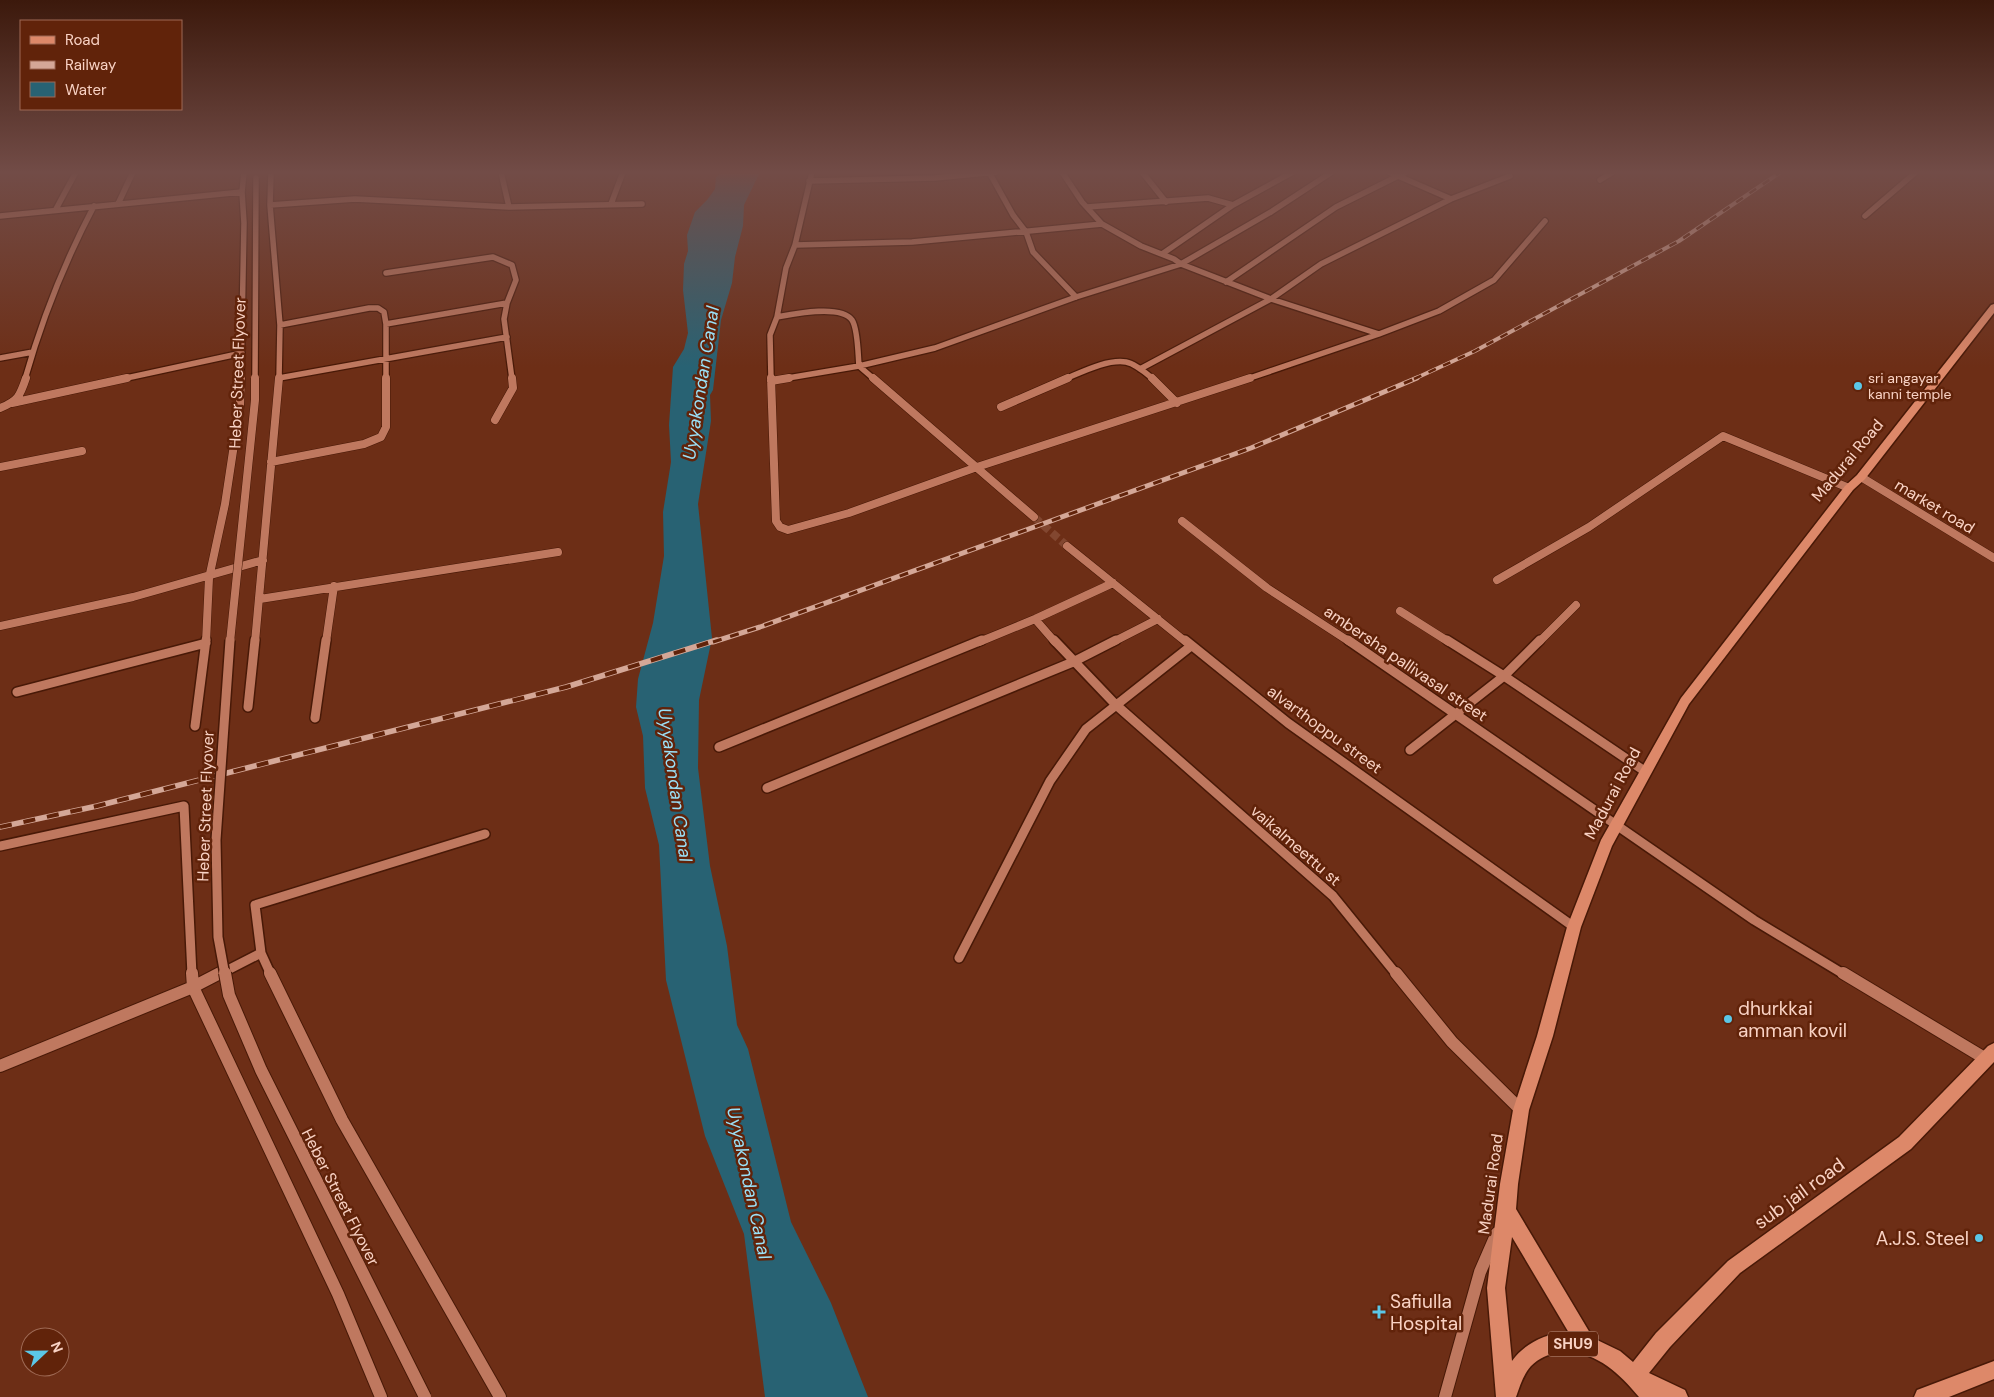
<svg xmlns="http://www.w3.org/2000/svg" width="1994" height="1397" font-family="'DM Sans',sans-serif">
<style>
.water{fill:#286273}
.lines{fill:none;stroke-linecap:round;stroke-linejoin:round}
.minor-tunnel{stroke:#824730;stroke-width:8;stroke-dasharray:8 4;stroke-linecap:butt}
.minor-far3-casing{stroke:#481907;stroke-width:8}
.minor-far2-casing{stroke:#481907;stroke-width:9}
.minor-far1-casing{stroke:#481907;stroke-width:12}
.minor-casing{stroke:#481907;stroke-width:14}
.major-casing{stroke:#481907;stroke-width:3}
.minor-far3{stroke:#bf785f;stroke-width:5.5}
.minor-far2{stroke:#bf785f;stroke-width:8}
.minor-far1{stroke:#bf785f;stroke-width:9}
.minor{stroke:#bf785f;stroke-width:12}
.major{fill:#dd8869;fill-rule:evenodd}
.rail-far2-casing{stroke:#d4a797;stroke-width:4}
.rail-far1-casing{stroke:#d4a797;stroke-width:5}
.rail-casing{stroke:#d4a797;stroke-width:5.5}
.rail-far2{stroke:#61230a;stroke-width:2.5;stroke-dasharray:8;stroke-linecap:butt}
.rail-far1{stroke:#61230a;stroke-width:3;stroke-dasharray:9;stroke-linecap:butt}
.rail{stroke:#61230a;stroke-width:4;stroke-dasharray:12;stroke-linecap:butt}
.minor-bridge-far3-casing{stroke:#481907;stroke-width:8;stroke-linecap:butt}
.minor-bridge-far2-casing{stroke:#481907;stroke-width:9;stroke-linecap:butt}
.minor-bridge-far1-casing{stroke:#481907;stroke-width:12;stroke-linecap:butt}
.minor-bridge-casing{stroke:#481907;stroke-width:14;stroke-linecap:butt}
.minor-bridge-far3{stroke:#bf785f;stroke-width:5.5}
.minor-bridge-far2{stroke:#bf785f;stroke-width:8}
.minor-bridge-far1{stroke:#bf785f;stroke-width:9}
.minor-bridge{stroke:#bf785f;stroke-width:12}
.poi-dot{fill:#5bc7e7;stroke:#61230a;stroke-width:2}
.labels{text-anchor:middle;stroke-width:5;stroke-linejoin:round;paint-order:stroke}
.far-poi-label{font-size:14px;fill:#f9d2c4;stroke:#61230a;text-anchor:start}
.shield{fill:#61230a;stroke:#cb9e8c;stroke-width:1}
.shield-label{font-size:15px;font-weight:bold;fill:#f9d2c4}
.street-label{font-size:16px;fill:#f9d2c4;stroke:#61230a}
.water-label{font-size:18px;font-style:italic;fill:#9ae1f8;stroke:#61230a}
.near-poi-label{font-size:19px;fill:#f9d2c4;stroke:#61230a;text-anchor:start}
.near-street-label{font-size:19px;fill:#f9d2c4;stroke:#61230a}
</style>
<rect width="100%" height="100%" fill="#6d2e16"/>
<path class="water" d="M722,172H760L744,205L743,226L735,257L732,283L721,320L713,390L710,395L711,421L698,504L712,638L699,700L698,768L710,866L727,946L737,1025L748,1049L791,1222L831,1303L868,1397H765L744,1234L705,1136L666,980L659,845L645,788L643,736L636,707L638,679L653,623L664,556L663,512L671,462L669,425L673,367L684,349L688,333L683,290L684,264L688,251L687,235L695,212L707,200L715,189L716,177Z"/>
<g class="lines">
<path class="minor-tunnel" d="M1034,517L1067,546"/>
<defs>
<path id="minor-far3" d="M271,172L270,205L280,325L279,379
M501,172L509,207
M989,172L1013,215L1026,232L1033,252L1076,297
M1062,172L1082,202L1102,224L1141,246L1174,259L1181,264L1271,299L1379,334
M1142,172L1166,202
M1389,172L1451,199
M1600,180L1613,172
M809,181L935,178L996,172
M118,204L133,172
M611,204L623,172
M270,205L355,199L509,207L642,204
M1087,207L1208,198L1233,205L1293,172
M56,209L76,172
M0,216L242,192
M1865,216L1916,172
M795,245L912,242L1102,224
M1162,254L1233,205
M386,273L493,257L512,265L516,280L507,303
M1226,282L1336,207L1406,172
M777,317C793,314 841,304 852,320C858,329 858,355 859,366L782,379
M386,324L507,303L504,319L512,379
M280,325L369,308H378L384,312L386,324V379
M0,358L33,352
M1140,369L1271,299L1321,264L1451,199L1510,176
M279,378L507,337
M25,379C42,319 65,261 94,206
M122,379L242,353
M241,379L244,223L242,192L244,172
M771,379L770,335L777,317L786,268L795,245L812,172
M874,379L859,366L935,348L1076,297L1181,264L1271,212L1332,172
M1065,379C1082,372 1107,359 1126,362C1136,364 1146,373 1153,379
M1247,379L1379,334L1439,311L1494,280L1545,221"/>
<path id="minor-far2" d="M771,378L776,521L780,527L788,530L849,513L977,467L1250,378
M873,378L1034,517
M1152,378L1177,403
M771,381L789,378
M12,403L127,378
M1001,407L1068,378
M0,408C18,401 20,396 26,378
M495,420L513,388L512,378
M271,462L364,444L381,437L386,427V378
M0,467L82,451
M1861,477L1994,558
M1182,521L1267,588L1350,642
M1067,546L1186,642
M1497,580L1589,527L1723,436L1849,488
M260,599L558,552
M1400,611L1449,642
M1035,619L1055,642
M0,626L133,597L263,560
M206,642L209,578L225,504L240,405L241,378
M255,642L279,378
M326,642L334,586
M979,642L1035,619L1113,583
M1113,642L1158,619
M1539,642L1576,605"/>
<path id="minor-far1" d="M1054,640L1115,704L1333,896L1397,975
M1185,640L1288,723L1574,927
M1348,640L1754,920L1845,975
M1447,640L1504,676L1646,772
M17,692L206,643
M248,707L255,640
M315,718L326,640
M195,726L206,640
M719,747L982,640
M1410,750L1504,676L1540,640
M767,788L1073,662L1116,640
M0,846L184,806L192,975
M959,958L1050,781L1086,729L1191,646
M218,975L261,953
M271,975L261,953L255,905L485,834"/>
<path id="minor" d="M192,973L193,987L338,1294L381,1397
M270,973L342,1120L500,1397
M1396,973L1452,1042L1521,1110
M1843,973L1986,1059
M0,1066L193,987L220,973
M1445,1397L1480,1272L1497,1233"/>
<path id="major" d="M1994,304V313L1865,479L1853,490L1689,704L1612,846L1581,927L1553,1036L1529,1110L1518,1184L1516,1209L1593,1338L1620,1351L1633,1362L1656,1333L1728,1261L1899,1137L1988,1046L1994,1043V1062L1911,1149L1740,1273L1670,1347L1649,1373L1685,1390L1688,1397H1639C1618,1372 1593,1348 1558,1353C1548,1354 1539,1358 1531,1366C1523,1375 1520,1386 1516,1397H1496L1487,1288L1500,1184L1513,1110L1537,1036L1567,927L1601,840L1681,698L1845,486L1857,475L1991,305ZM1512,1237L1569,1333C1547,1332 1525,1343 1512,1361L1505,1288Z
M1994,1361V1379L1949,1397H1914L1917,1390Z"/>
</defs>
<use href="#minor-far3" class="minor-far3-casing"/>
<use href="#minor-far2" class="minor-far2-casing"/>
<use href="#minor-far1" class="minor-far1-casing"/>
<use href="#minor" class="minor-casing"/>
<use href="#major" class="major-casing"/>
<use href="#minor-far3" class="minor-far3"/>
<use href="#minor-far2" class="minor-far2"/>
<use href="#minor-far1" class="minor-far1"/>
<use href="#minor" class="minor"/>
<use href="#major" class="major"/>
<defs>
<path id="rail-far2" d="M1414,379L1475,351L1679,241L1781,172"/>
<path id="rail-far1" d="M713,642L760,627L1251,448L1417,378"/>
<path id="rail" d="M0,827L97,806L566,687L717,640"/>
</defs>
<use href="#rail-far2" class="rail-far2-casing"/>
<use href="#rail-far1" class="rail-far1-casing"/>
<use href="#rail" class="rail-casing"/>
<use href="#rail-far2" class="rail-far2"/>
<use href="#rail-far1" class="rail-far1"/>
<use href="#rail" class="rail"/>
<defs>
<path id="minor-bridge-far3" d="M255,379L256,178"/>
<path id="minor-bridge-far2" d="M230,642L255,400V378"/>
<path id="minor-bridge-far1" d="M225,975L218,937L216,840L230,640"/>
<path id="minor-bridge" d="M225,973L229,995L261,1070L425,1397"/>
</defs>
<use href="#minor-bridge-far3" class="minor-bridge-far3-casing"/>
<use href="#minor-bridge-far2" class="minor-bridge-far2-casing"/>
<use href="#minor-bridge-far1" class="minor-bridge-far1-casing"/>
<use href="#minor-bridge" class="minor-bridge-casing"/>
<use href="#minor-bridge-far3" class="minor-bridge-far3"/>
<use href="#minor-bridge-far2" class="minor-bridge-far2"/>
<use href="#minor-bridge-far1" class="minor-bridge-far1"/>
<use href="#minor-bridge" class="minor-bridge"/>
</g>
<linearGradient id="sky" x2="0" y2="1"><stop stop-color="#3c190c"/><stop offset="0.47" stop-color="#724c47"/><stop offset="1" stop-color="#724c47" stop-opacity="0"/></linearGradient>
<rect width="1994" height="367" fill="url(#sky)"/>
<g class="poi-dot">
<circle cx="1858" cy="386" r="5"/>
<circle cx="1728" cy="1019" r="5"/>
<circle cx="1979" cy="1238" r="5"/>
<path d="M1376.5 1304.5h5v5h5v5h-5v5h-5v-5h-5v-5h5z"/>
</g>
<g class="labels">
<g class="far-poi-label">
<text x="1868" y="383">sri angayar<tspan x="1868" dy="16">kanni temple</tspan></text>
</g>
<rect class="shield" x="1548" y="1331.5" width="50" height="25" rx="4"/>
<g class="shield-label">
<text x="1573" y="1349">SHU9</text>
</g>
<g class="street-label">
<text transform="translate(237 373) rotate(-88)" y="6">Heber Street Flyover</text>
<text transform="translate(1847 460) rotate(-50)" y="6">Madurai Road</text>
<text transform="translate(1935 506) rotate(31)" y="6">market road</text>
<text transform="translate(1406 663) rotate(34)" y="6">ambersha pallivasal street</text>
<text transform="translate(1325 729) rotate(36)" y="6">alvarthoppu street</text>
<text transform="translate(1612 793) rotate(-62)" y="6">Madurai Road</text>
<text transform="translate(205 806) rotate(-88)" y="6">Heber Street Flyover</text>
<text transform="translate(1296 845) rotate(41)" y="6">vaikalmeettu st</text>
<text transform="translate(1490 1184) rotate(-82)" y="6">Madurai Road</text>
<text transform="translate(341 1197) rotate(63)" y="6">Heber Street Flyover</text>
</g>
<g class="water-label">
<text transform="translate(701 383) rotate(-81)" y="6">Uyyakondan Canal</text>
<text transform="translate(675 785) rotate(82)" y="6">Uyyakondan Canal</text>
<text transform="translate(749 1183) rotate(78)" y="6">Uyyakondan Canal</text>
</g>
<g class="near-poi-label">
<text x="1738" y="1015">dhurkkai<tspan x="1738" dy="22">amman kovil</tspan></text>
<text x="1969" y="1245" text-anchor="end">A.J.S. Steel</text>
<text x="1390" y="1308">Safiulla<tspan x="1390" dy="22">Hospital</tspan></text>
</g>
<g class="near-street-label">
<text transform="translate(1799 1193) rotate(-36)" y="7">sub jail road</text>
</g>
</g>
<rect x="20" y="20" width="162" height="90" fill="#61230a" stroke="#9e6954"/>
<rect x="30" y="36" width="25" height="8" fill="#dd8869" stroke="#9e6954"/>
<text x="65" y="45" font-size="15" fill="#f9d2c4">Road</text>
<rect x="30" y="61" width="25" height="8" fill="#d4a797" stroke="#9e6954"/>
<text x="65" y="70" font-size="15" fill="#f9d2c4">Railway</text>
<rect x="30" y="82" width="25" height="15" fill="#286273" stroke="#9e6954"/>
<text x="65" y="95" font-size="15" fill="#f9d2c4">Water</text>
<g transform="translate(45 1352) rotate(68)"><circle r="24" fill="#61230a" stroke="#9e6954"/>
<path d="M0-4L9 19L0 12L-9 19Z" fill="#5bc7e7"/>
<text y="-8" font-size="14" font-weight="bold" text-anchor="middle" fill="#f9d2c4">N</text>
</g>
</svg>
